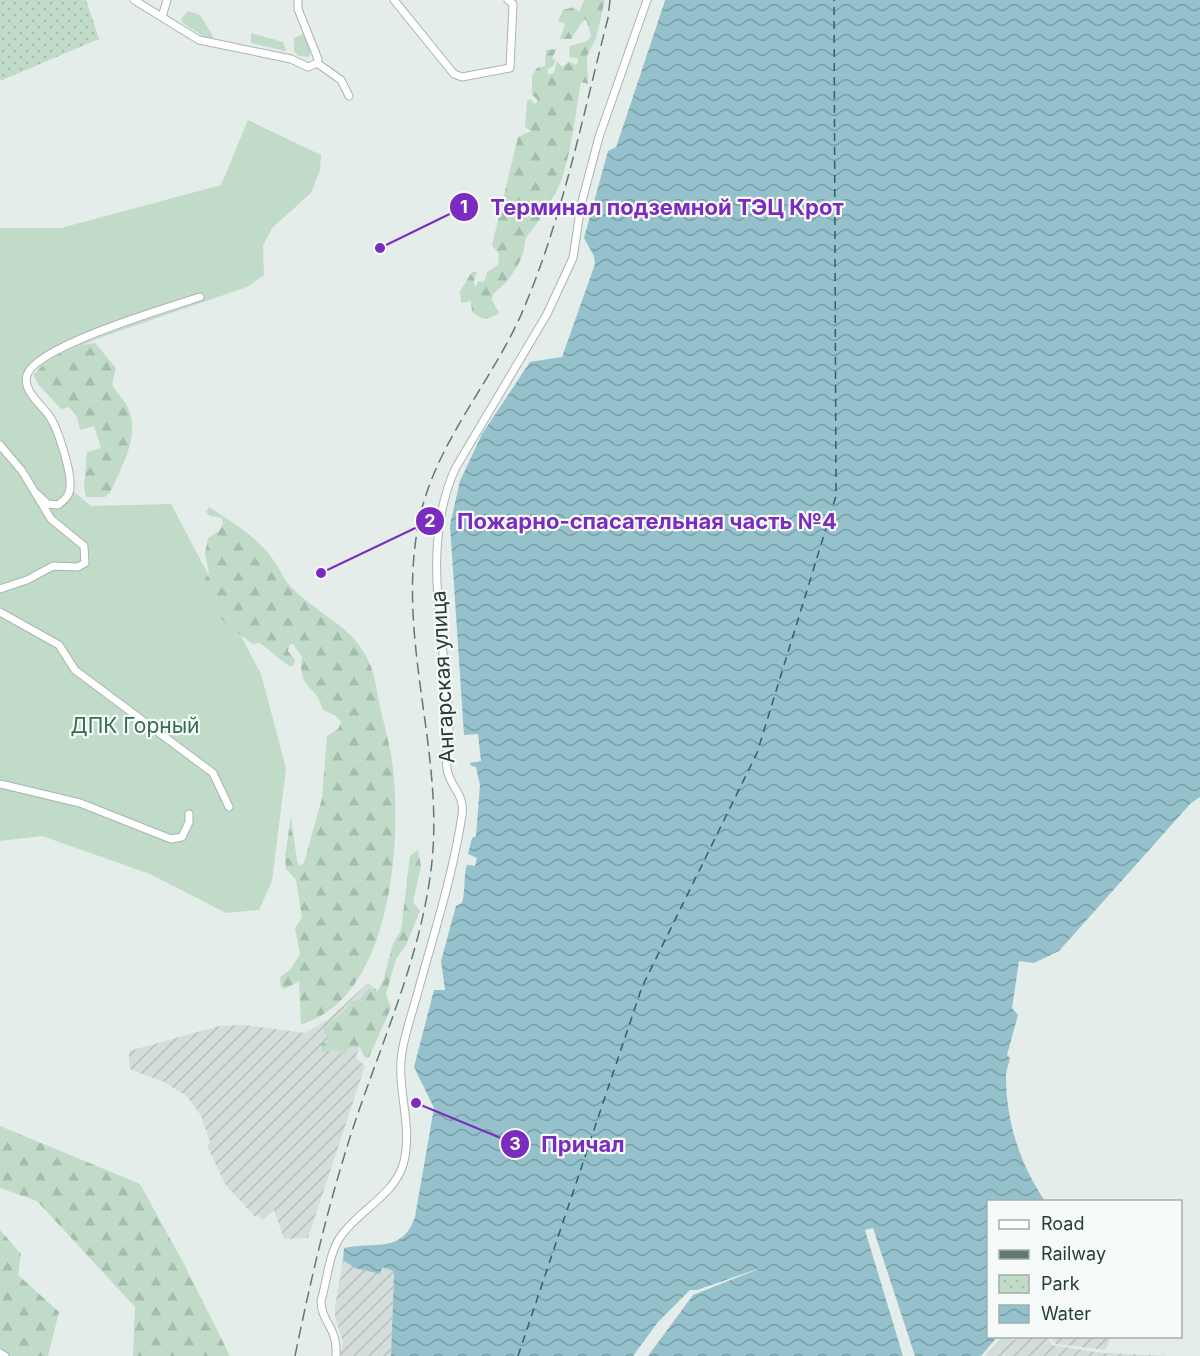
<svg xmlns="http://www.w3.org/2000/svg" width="1200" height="1356" font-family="Inter,sans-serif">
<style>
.industrial{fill:url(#industrial-furrows)}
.green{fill:#c1dbc9}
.forest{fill:url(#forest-firs)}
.park{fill:url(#park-dots)}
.water{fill:url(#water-waves)}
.pier{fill:#e5edea}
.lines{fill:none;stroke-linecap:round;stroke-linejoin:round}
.ferry{stroke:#266373;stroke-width:1.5;stroke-dasharray:8 6;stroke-linecap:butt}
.minor-casing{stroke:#a8b5b1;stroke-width:9}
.minor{stroke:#fff;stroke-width:7}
.rail{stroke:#617873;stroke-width:1.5;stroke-dasharray:12 6;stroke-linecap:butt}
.labels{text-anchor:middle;stroke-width:4.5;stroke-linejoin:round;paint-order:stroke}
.street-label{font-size:21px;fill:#263d38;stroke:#f6faf8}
.park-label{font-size:21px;fill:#35704e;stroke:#f6faf8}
.leader{fill:none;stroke:#7b2cbf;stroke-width:2}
.callout-dot{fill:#7b2cbf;stroke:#f6faf8;stroke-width:2}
.mark-label{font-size:18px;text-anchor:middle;font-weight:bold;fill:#fff}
.callout-label{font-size:22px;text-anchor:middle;font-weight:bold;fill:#7b2cbf;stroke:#f6faf8;stroke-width:4.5;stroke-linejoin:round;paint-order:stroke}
</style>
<defs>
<pattern id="industrial-furrows" width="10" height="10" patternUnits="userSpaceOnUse" patternTransform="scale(1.5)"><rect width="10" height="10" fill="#d4ddd9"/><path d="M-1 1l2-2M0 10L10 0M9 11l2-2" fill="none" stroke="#b6bfbb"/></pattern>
<pattern id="forest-firs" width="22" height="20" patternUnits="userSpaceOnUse" patternTransform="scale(1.5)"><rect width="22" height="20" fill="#c1dbc9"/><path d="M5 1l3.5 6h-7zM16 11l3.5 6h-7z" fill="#a6bdad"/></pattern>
<pattern id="park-dots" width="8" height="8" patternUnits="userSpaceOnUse" patternTransform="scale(1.5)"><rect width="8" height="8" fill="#c1dbc9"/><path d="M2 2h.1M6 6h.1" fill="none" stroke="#a6bdad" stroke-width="1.8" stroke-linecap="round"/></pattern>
<pattern id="water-waves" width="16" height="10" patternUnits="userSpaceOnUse" patternTransform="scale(1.5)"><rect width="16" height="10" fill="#94c1cb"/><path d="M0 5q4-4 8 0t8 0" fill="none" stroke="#799ea6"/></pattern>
</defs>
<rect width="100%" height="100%" fill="#e5edea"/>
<path class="industrial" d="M368,983L377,990L356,1058L365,1066L308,1238L284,1239L274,1210L263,1220L258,1215L255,1217L225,1184L207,1146L210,1142L201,1116L187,1096L164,1082L131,1070L129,1066V1051L219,1026L244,1025L305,1033L330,1018Z
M343,1260L356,1268L379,1274L381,1267L394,1270L391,1356H340L343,1343L335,1317V1306Z
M1003,1337L1013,1340L1025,1337H1047L1052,1345L1103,1353L1169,1356H985Z
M1050,1337H1111L1105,1350L1056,1344Z"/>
<path class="green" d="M188,11L200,15L214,38L204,37L183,23L181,19Z
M251,33L283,42L286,49L285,51L251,43Z
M303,34L311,49L309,57L298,56L294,51V38Z
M248,120L321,155L320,170L311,193L272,228L263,246L264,275L247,287L99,338L59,355L29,374L30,390L54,420L73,491L91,506L171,504L261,674L286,768L272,881L259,910L226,913L150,874L42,836L0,841V228H61L221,185Z"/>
<path class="forest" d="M584,0H605L596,38L587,56L588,84L581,82C576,108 568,191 547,203C541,221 538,221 528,235C524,240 525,247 523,253C518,269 506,284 493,294L492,300L499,313C487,320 483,321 472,312L471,301L461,303L460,291L472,272H477L474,281L475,288L478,281L484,282L487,272L498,265L499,254L492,245L518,137L531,131L525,127L527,101L530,99L535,104L538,100L532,95V76L537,68L545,66L546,50L557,49L552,58L555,60L554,65L547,70L549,75L554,72L557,61L562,67L569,62L577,65L578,58L569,57L570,46L587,41L591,36L587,21L584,19L571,39H560L565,24L558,21L563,10L574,7L579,12Z
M95,343L116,368L112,384C116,393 124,399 128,408C141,436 121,467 110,493L105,497H86L84,487L87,452L101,448L94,426L80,430L77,417L69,407L61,409L38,384L33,375C51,356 69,346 95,343Z
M209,507C231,521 252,534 269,554C278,565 283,579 292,588C320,617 356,626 371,667C376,680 377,694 380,707C385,728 391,749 393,769C402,845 390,1000 301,1024L299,981L285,989L281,987L280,977L290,970L300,954L295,928L302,917L296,880L286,869L285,856L291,816L297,861L300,866L304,863L322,798L327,736L338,729L341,722L336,716L323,710C316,683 297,691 302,657L293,644L289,645L288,651L295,660L293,666H289L260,643L253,644C239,634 219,621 211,605C208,597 207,591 202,583L209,574L205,553L208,538L220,530L223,523L222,518L210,516L206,512Z
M418,850L421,866L413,902L420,911L406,945L396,959L386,994L391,1008L369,1057L365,1058L360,1047L348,1048L344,1055L336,1050L322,1052L321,1044L330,1041L322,1028L343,1013L351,1002L360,999L369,988L377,992L383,981L393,944L401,930L410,856Z
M0,1126L140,1184L184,1264L230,1356H133L135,1307L37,1201L0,1188Z
M0,1230L21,1254L18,1275L59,1312L48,1356H0Z"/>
<path class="park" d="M0,0H86L99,39L0,81Z"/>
<path class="water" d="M665,0H1200V797L1191,803L1059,951L1034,963L1019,961L1012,1008L1018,1015L1007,1055L1010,1058C1009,1065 1006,1069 1006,1076C1006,1122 1020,1164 1045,1201L988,1202V1336L997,1337L981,1356H648L693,1295L766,1266L697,1290H690L658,1322L633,1356H391L394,1271L382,1267L380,1274L355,1268L343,1260L344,1248C376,1241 402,1254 415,1217L434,1108L414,1067L434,990H445L441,961L456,906L462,903C466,889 463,878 467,865L475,866L477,858L468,854L472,838L476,836L480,785L476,767L471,766L470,763L481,761L478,734L464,735L450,525L460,481L482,434L530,362L562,357L595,264L594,256L584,238L608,151L616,147Z"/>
<path class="pier" d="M661,0H665L616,147L612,146Z
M873,1228L915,1356H903L865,1230Z"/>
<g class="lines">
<path class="ferry" d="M518,1356L642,987L757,753L836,496L834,0"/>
<defs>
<path id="minor" d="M134,0L199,40L291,59L308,67L317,63L318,59L298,9V0
M394,0L454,74L462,77L510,68L513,4L508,0
M162,17L167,0
M317,63L341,80L349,96
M0,445L22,471L51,519L84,546L85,563L78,567L53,566L27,580L0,589
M35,492L48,504L58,505C64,500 70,496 70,487C72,473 58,429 50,417C43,406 22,391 27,375C36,346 169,307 200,297
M0,612L59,645L75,670L213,773L229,807
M0,784L80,803L171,839L182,837L189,822V814
M0,1353L5,1356
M336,1356C338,1327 321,1322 321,1301C327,1281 329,1252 341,1236C359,1210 393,1196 403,1165C414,1127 396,1090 402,1052C405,1033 412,1014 417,995C433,937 453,875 462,815C465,793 450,788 447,769C445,753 450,736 449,719C445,636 420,548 455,469L547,314L573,258L581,205L599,137L647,0"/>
</defs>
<use href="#minor" class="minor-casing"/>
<use href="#minor" class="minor"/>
<path class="rail" d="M295,1356C311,1278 329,1201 354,1125C382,1041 420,958 431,870C446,753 395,640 419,521C435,442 494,380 524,308C563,216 583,115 608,18L610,0"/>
</g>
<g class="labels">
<g class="street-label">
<text transform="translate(443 677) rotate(-93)" y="7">Ангарская улица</text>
</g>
<g class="park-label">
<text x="135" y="733">ДПК Горный</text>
</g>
</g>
<path class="leader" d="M380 248L464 207M321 573L430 521M416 1103L515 1144"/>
<g class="callout-dot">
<circle cx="380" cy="248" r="6"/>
<circle cx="321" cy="573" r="6"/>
<circle cx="416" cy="1103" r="6"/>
<circle cx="464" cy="207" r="15"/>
<circle cx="430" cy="521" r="15"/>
<circle cx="515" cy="1144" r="15"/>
</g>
<g class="mark-label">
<text x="464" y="213">1</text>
<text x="430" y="527">2</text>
<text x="515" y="1150">3</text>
</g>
<g class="callout-label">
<text x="667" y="215">Терминал подземной ТЭЦ Крот</text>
<text x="647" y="529">Пожарно-спасательная часть №4</text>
<text x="583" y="1152">Причал</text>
</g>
<rect x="987" y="1200" width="195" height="138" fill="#f6faf8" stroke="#a3aeab" stroke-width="1.5"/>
<rect x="999" y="1220" width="30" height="9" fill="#ffffff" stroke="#a3aeab" stroke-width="1.5"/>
<text x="1041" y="1230" font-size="18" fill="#263d38">Road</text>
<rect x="999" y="1250" width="30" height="9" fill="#617873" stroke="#a3aeab" stroke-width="1.5"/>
<text x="1041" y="1260" font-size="18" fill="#263d38">Railway</text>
<rect x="999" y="1275" width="30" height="18" fill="url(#park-dots)" stroke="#a3aeab" stroke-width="1.5"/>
<text x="1041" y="1290" font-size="18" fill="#263d38">Park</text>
<rect x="999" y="1305" width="30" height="18" fill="url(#water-waves)" stroke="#a3aeab" stroke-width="1.5"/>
<text x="1041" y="1320" font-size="18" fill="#263d38">Water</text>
</svg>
